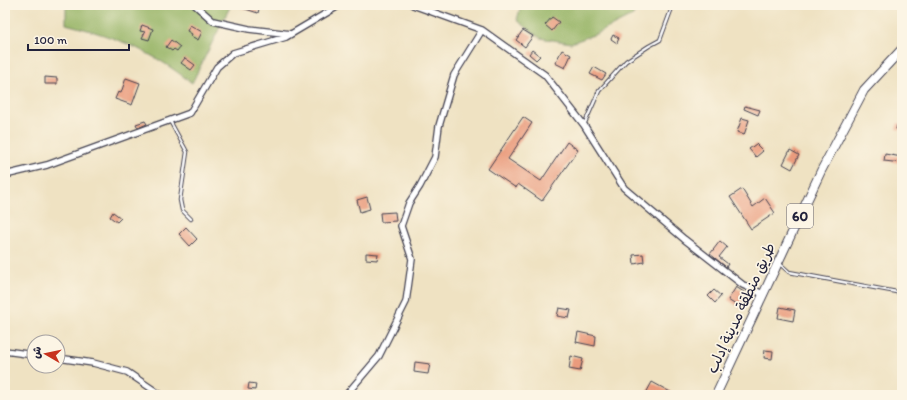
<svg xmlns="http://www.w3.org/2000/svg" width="907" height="400" font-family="Itim,'Playpen Sans Arabic',sans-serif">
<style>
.forest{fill:#98b567;stroke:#5d6c51}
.building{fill:#ea9b7d}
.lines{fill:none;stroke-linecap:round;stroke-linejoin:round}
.service-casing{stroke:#413f4f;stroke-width:4.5}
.minor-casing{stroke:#413f4f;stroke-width:8}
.primary-casing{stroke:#413f4f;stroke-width:10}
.service{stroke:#fff;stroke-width:2.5}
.minor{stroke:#fff;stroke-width:5.5}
.primary{stroke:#fff;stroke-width:8}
.labels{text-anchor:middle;stroke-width:3.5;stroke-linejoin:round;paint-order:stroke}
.shield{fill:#fcf5e5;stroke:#63616e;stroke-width:1}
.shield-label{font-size:14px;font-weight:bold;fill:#22223b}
.street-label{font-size:15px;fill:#22223b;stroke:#fcf5e5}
</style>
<rect width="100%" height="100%" fill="#fcf5e5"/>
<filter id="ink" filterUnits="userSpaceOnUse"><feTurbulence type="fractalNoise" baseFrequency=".025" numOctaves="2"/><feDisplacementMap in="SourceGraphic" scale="8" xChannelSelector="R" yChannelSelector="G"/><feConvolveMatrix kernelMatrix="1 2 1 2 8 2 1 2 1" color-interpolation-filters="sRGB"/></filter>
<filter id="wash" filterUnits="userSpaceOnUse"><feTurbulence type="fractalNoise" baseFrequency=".012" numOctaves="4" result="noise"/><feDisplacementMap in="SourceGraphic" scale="16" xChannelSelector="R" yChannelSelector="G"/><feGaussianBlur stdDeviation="0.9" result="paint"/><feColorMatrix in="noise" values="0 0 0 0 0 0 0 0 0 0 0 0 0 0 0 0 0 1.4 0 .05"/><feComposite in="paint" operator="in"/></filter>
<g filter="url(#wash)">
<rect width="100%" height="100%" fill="#efe2c2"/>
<path class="forest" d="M66,5H231L192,83C181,75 171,67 159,60C129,42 100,33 66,24Z
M521,5H639L632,16L596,34L571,43L540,38L517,20Z"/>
<g id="blocks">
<path class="building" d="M236,5H260L258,13L236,6Z
M552,17L559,22L552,31L545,25Z
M142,25L153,29L149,40L142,38L145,32L140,31Z
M190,25L202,32L198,40L191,36L192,34L187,31Z
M523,30L533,36L525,47L516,40Z
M613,35L619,38L617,43L611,39Z
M171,40L180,47L177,51L174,49L172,51L166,47Z
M532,50L540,56L536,60L529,54Z
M562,50L571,55L565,68L555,63Z
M185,58L195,65L191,70L181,63Z
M594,67L606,74L602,80L590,74Z
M45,77L57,78V84H45Z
M126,78L140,83L132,105L115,99L118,92L121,93Z
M745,106L760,110L758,115L744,109Z
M523,117L532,123L508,159L541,181L567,142L578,150L542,201L518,184L516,188L488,169Z
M742,118L749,120L744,135L737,132Z
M145,121L147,124L138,128L136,124Z
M898,123L902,124V130L896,129Z
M756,144L763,151L756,157L749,149Z
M790,150L799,155L792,169L783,164Z
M885,154L902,157V163L884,161Z
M742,189L753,207L765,198L775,213L751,229L730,197Z
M367,197L370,209L360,212L357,200Z
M113,212L121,218L117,222L110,217Z
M395,212L396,221L381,222L380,213Z
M186,227L197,239L190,246L179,234Z
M720,241L727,247L719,257L728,264L726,267L710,254Z
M366,253L378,254L377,260L366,259Z
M643,254L644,262L634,264L633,255Z
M736,287L750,296L742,309L728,300Z
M714,290L721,296L715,303L708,296Z
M780,307L795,310L793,321L778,318Z
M559,308L571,310L569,318L557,316Z
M578,332L596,336L595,346L576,342Z
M765,350L773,351L772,359L764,358Z
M571,356L583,359L580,371L569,369Z
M415,362L430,364L428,374L414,372Z
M652,382L676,395H645Z
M249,383L256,384L255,390L248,389Z"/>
</g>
</g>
<g filter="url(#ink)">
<use href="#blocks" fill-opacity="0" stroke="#413f4f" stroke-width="1"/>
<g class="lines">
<defs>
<path id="service" d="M170,121L187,152L180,200L182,210L191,219
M584,125L599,91L626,61L649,46L660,40L673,5
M780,264L789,272L902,293"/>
<path id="minor" d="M195,5L213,21L249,29L291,34
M413,5L482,30L545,75L584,125L624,188L684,239L743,285L763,294
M5,175L47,165L190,113L217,67L233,53L286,37L340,5
M5,351L34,355
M58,358L93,363L127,372L161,395
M346,395L379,356L406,302L412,259L401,226L409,203L420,186L435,157L439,126L454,75L482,30"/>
<path id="primary" d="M716,395L821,171L864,90L902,49"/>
</defs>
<use href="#service" class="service-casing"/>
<use href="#minor" class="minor-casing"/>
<use href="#primary" class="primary-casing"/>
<use href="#service" class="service"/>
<use href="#minor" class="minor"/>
<use href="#primary" class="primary"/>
</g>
</g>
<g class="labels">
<rect class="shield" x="787" y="204" width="26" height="24" rx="3"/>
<g class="shield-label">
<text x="800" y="221">60</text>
</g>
<g class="street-label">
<text transform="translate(741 308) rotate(-65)" y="5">طريق منطقة مدينة إدلب</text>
</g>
</g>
<rect width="907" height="400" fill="none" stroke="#fcf5e5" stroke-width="20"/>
<g transform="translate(46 354) rotate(279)"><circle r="19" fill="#fcf5e5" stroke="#a5a1a1"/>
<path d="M0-3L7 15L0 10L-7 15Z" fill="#c8321e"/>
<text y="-6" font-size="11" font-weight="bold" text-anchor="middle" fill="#22223b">ش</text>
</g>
<path d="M28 44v6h101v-6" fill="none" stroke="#22223b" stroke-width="2"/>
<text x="34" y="44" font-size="12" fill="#22223b" stroke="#fcf5e5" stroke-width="3" paint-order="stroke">100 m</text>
</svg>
